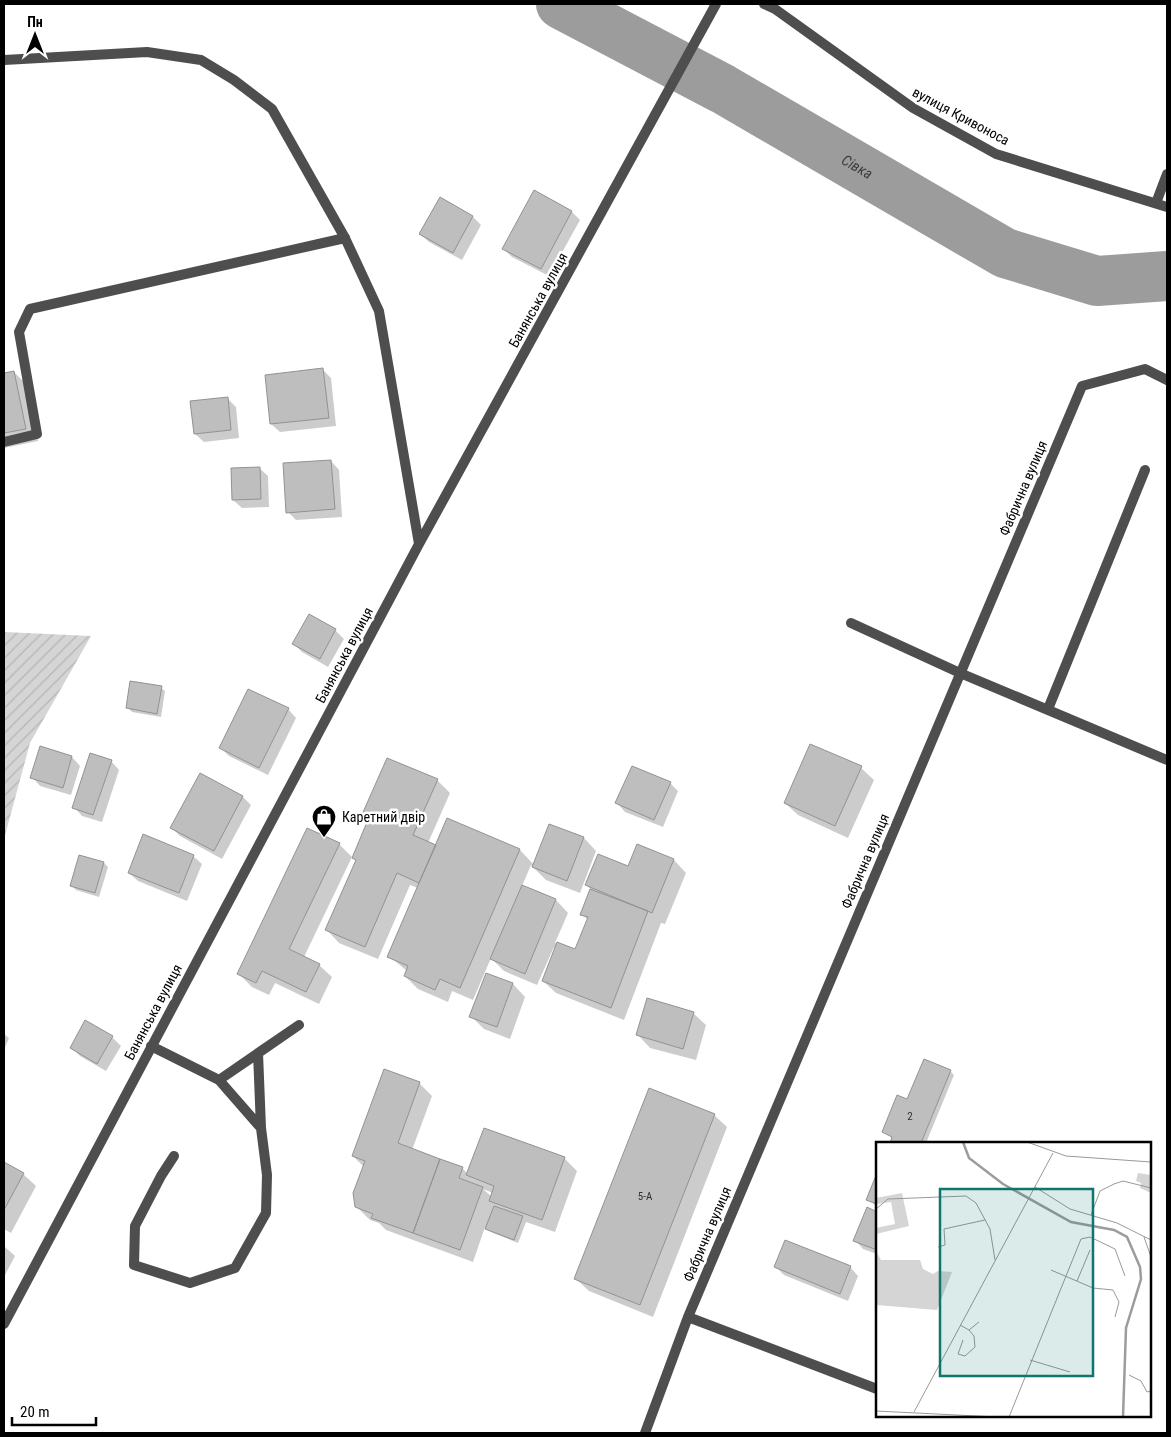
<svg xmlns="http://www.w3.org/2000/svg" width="1171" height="1437" font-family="'Roboto Condensed',sans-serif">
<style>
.garden{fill:url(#garden-furrows)}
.shadow{fill:#0003;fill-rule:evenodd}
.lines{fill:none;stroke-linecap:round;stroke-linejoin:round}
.river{stroke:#9c9c9c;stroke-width:50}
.building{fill:#bebebe;stroke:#929292}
.service{stroke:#4e4e4e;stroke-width:10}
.minor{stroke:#4e4e4e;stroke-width:10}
.labels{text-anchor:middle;stroke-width:5;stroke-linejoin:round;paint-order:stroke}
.number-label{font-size:11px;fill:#303030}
.street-label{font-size:14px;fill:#000;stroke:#fff}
.poi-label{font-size:14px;fill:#000;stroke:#fff;text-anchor:start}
.water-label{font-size:15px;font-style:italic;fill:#3d3d3d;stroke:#fff}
.inset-river{fill:none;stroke:#9c9c9c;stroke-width:2.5}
.inset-road{fill:none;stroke:#999;stroke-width:1}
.view{fill:#0f766e;fill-opacity:0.15;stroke:#0f766e;stroke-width:2.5}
.inset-edge{fill:none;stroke:#000;stroke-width:2.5}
</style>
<defs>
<pattern id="garden-furrows" width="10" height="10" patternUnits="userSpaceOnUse" patternTransform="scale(1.25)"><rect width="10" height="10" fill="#d5d5d5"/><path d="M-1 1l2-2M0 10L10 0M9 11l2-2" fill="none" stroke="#b5b5b5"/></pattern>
</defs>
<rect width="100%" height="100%" fill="#fff"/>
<path class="garden" d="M4,632L91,636L30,743L4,839Z"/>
<path class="shadow" d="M535,192L572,212L580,220L549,276L512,257L504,249Z
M440,199L473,217L481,225L462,260L429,242L420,234Z
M323,370L331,378L336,426L280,432L271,424L266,376Z
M14,372L27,385L38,441L4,448V374Z
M227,398L236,407L239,438L204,442L195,434Z
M331,461L339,470L342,517L296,520L288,512Z
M259,468L268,476L269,507L242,508L233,500Z
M335,630L344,639L328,667L302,652L294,644Z
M161,688L165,691L161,717L132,712L128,708Z
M288,709L296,718L268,775L229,756L221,748Z
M41,748L72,757L80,766L71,795L40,786L32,777Z
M111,761L119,770L102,822L82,816L74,807Z
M861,768L874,780L848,838L798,815L785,803Z
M437,780L450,793L428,843L436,846L448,820L520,850L534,865L549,825L584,838L596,851L580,893L546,880L531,865L522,886L556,900L568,913L555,943L576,951L588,920L582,914L591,890L587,885L629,868L674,860L686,873L665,924L661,923L624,1020L556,993L543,981L556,948L554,947L537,985L504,971L491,958L473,1000L452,991L448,1002L418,989L405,976L407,971L389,956L418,888L410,885L378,959L339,943L327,930L357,861L353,858L367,825L361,819Z
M670,783L678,791L663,827L625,812L617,803Z
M243,797L251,805L222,859L180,836L172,828Z
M339,844L352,857L304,957L319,965L332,977L319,1004L275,983L269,995L252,987L239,974Z
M193,856L202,864L187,901L138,881L129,873Z
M104,863L108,867L99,897L76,890L72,886Z
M487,975L513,984L525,997L510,1039L484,1029L471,1016Z
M693,1013L706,1025L696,1060L650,1048L638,1035Z
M86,1022L112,1037L121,1046L106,1071L80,1056L71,1047Z
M4,1034L9,1038L4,1050Z
M950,1071L954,1075L926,1143H891L893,1138L883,1132L908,1101Z
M419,1083L432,1096L412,1150L462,1168L468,1174L564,1158L577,1171L555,1232L526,1222L518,1243L491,1232L485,1227L473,1262L386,1230L379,1223L370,1220L357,1207L364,1167L353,1156ZM483,1189L493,1193L492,1197Z
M714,1115L727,1127L653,1317L589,1291L576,1279Z
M4,1164L23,1174L36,1186L11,1233L4,1229Z
M877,1176V1206L868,1200Z
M867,1209L877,1213V1254L863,1249L855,1240Z
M4,1246L15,1256L4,1277Z
M776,1267H850L858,1276L848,1301L784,1275Z"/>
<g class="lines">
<path class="river" id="s1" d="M561,4L723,89L1005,253L1097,281L1167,276"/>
</g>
<path class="building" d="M534,190L572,211L541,269L502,249Z
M440,197L473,216L453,253L419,234Z
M323,368L329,418L270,424L265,375Z
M14,371L26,429L4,433V373Z
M228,397L231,430L194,434L190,401Z
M331,460L335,509L286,513L283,463Z
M260,467L261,499L232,500L231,468Z
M309,614L336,629L320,659L292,644Z
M130,681L162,686L157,714L126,708Z
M248,689L289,708L259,768L219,748Z
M810,744L862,766L835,826L784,803Z
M40,746L72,756L63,788L30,778Z
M90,753L112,760L93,815L72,808Z
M387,758L438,779L413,835L436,845L419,883L397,873L365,947L325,930L356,860L352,858L367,822L360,819Z
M632,766L671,782L654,820L615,803Z
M200,773L243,796L214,851L170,828Z
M447,818L520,849L460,988L440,979L435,990L404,976L408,966L387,957Z
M549,824L584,837L567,881L532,867Z
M307,828L340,843L289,949L320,964L306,992L262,971L256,983L237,974Z
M143,834L194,855L179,893L128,873Z
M637,844L674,859L652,913L585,885L598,854L628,866Z
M79,855L104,862L95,893L70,886Z
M522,885L556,899L525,974L490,959Z
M590,889L648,911L611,1008L542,981L557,942L575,949L588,917L580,915Z
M486,973L513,983L497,1027L469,1017Z
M647,998L694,1012L683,1049L636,1035Z
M85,1020L113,1036L97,1064L70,1048Z
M924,1059L951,1070L921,1143H890L892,1137L882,1132L897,1095L907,1099Z
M384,1069L420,1082L398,1143L440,1159L413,1233L371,1218L373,1214L355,1207L353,1193L365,1161L352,1156Z
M649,1088L715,1114L640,1305L574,1279Z
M484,1128L565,1157L542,1220L489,1201L494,1186L466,1175Z
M440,1159L463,1167L459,1178L483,1187L460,1250L413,1233Z
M4,1162L24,1173L4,1210Z
M877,1173V1204L866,1200Z
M494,1206L523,1216L514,1240L485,1229Z
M867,1207L877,1212V1250L853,1241Z
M785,1240L851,1266L840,1294L774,1267Z"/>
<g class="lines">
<path class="service" d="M1156,203L1167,174
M4,442L37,434L19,332L30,309L345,238
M851,623L960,673L1167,760
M1048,709L1145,470"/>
<path class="minor" d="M764,4L775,9L913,108L996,154L1167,207
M4,60L147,52L201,60L234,80L272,109L345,238L379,311L419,544
M151,1046L219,1080L299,1025
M258,1053L261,1128
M174,1156L161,1176L135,1226L134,1265L190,1283L235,1268L266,1213L267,1175L261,1128L219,1080
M688,1317L877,1389
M4,1324L419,544L716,4
M645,1433L688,1317L1082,386L1145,369L1167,380"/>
</g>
<defs>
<symbol id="shop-pin" viewBox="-11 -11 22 30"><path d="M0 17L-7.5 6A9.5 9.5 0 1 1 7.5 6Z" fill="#000" stroke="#fff"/><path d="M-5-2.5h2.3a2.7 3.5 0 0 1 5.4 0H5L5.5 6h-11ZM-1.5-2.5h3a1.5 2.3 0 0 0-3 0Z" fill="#fff"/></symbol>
</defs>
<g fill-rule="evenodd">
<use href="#shop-pin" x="310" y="803" width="28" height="38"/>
</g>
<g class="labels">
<g class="number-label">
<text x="910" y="1120">2</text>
<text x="645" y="1200">5-А</text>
</g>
<g class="street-label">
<text transform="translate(961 116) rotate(28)" y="5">вулиця Кривоноса</text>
<text transform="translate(538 300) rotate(-61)" y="5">Банянська вулиця</text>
<text transform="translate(1023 488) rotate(-67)" y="5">Фабрична вулиця</text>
<text transform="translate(344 655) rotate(-62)" y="5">Банянська вулиця</text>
<text transform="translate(865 861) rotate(-67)" y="5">Фабрична вулиця</text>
<text transform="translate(153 1012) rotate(-62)" y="5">Банянська вулиця</text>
<text transform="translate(707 1234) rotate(-67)" y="5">Фабрична вулиця</text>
</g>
<g class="poi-label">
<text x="342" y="822">Каретний двір</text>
</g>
<g class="water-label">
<text dy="5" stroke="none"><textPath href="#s1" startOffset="338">Сівка</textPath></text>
</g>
</g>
<g transform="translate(876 1142)">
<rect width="275" height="275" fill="#fff"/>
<path d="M262,31L275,33V51L264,46L265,41L260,39Z" fill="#d5d5d5"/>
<path d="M26,51L33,84L0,92V86L19,82L15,60L0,62V56Z" fill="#d5d5d5"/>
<path d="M0,109L5,118H44L47,127L57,132L62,129L76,130L61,168L0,163Z" fill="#d5d5d5"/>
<path class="inset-river" d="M87,0L93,16L127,42L195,80L238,88L251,95L264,125L265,137L250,186L247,275"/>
<path class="inset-road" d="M151,0L190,14L275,20M159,45L194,67L241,81L275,98M0,67L12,57L90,54L100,61L114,87L119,118M215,73L224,49L238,42L247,39L275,46M268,95L275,115M62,105L69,103L68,87L109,78M175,128L217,146L237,148L243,160L239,175M201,139L214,108M84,183L93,188L103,180M87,198L82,212L89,214L99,205L98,194L93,188M154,218L194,230M253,233L265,239L271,250L275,249M0,269L121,275M38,270L177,11M133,275L205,97L214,95L239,107L249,134"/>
<path class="view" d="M64,47H217V234H64Z"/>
<rect width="275" height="275" class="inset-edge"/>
</g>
<rect width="1171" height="1437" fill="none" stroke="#000000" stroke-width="10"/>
<g transform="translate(35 35)" stroke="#ffffff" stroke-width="4" paint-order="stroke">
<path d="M0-4L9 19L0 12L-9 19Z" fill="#000000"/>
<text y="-8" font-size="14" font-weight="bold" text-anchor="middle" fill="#000000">Пн</text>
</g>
<path d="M12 1417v8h84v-8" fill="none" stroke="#000000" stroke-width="2.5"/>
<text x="20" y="1417" font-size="15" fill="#000000" stroke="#ffffff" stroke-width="4" paint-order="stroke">20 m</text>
</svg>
